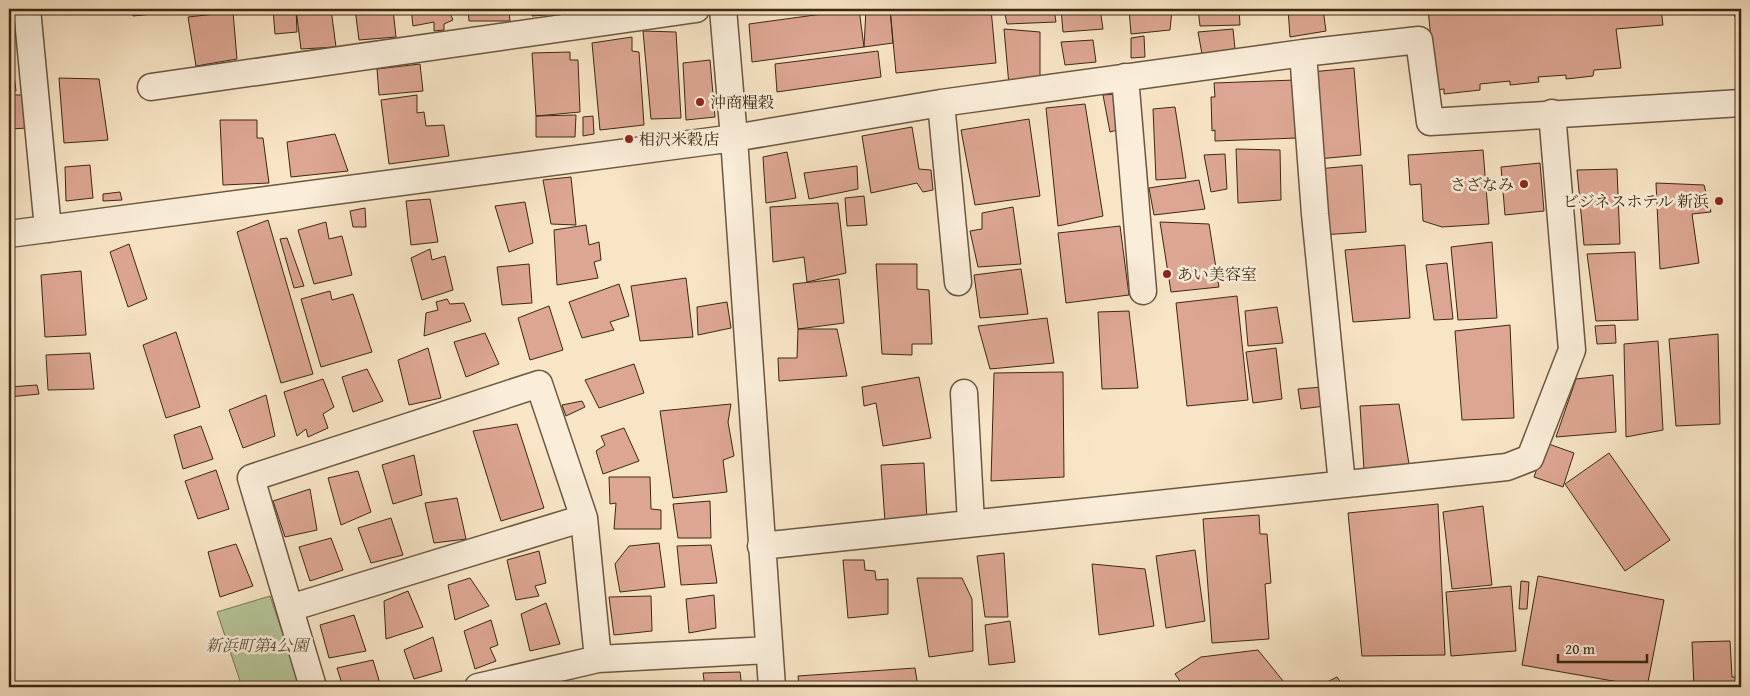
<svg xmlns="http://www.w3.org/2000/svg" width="1750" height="696" font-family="'Gentium Book Plus','Noto Serif JP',serif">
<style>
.green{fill:#b7c69a;stroke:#7a7756}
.building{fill:#dda693;stroke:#3c2812}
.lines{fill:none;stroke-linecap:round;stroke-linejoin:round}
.minor-casing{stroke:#6b573f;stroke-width:29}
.minor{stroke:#faeeda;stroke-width:26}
.poi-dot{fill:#8f2418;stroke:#faeeda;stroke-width:2}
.labels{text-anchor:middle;stroke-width:5;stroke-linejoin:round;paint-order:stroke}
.poi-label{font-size:16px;fill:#3c2812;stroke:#faeeda;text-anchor:start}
.park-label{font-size:16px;font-style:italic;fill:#5b5034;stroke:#faeeda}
</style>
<rect width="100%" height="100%" fill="#f8e5c6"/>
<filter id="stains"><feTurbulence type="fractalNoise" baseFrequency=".004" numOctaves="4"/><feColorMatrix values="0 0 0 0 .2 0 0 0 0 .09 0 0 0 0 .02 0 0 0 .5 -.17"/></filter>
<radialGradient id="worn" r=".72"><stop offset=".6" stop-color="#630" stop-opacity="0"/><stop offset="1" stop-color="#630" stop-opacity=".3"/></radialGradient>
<path class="green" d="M270,596L298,678L294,687H242L217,612Z"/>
<path class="building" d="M132,9H183V11L133,16Z
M273,9H296L297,32L275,34Z
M296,9H331L336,47L301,49Z
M355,9H393L396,37L359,40Z
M411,9H460L461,11L450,13L453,20L444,24V30L434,31V22L413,26Z
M468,9H509L510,21H469Z
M532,9H546L547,15L532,16Z
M750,9H797L798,13L750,14Z
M859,9L864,47L752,62L749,24Z
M866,9H890L893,43L864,47Z
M890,9H991L996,63L896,73Z
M1004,9H1054L1056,22L1007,24Z
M1061,9H1100L1103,29L1063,32Z
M1129,9H1172L1170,30L1131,34Z
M1198,9H1239L1240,25L1200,26Z
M1288,9H1323L1326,31L1290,37Z
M1428,9H1661L1663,25L1616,29L1621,68L1594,70L1593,76L1566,79V75L1538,77L1539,82L1510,85V81L1480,84V90L1444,94V89L1436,90Z
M1730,9H1741V26Z
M233,12L237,59L196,66L188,17Z
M1004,29L1040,32V83L1009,85Z
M1233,29L1235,49L1202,54L1198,32Z
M643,31L676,32L681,118L651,119Z
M9,36L16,91L9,92Z
M1144,36L1145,57L1131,58V38Z
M632,37V51L639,52L644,125L600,130L592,43Z
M1093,40L1096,62L1065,65L1061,42Z
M878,51L881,77L777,92L775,64Z
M570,52V60H578L580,112L536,116L532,53Z
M710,60L715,117L686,120L683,63Z
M420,64L423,91L379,95L377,69Z
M1354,68L1361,155L1318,159L1311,72Z
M59,78L99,79L108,140L64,143Z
M1295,80L1297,138L1215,141V130L1212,131L1211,97H1215L1214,83Z
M1120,94L1124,128L1110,132L1103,95Z
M9,95H23L28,128L9,129Z
M417,95V113L424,112L426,126L444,125L449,156L389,164L381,100Z
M1085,104L1103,216L1058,226L1046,108Z
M1175,107L1186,178L1156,180L1153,109Z
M576,115L575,137H536V116Z
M593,116L594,134L583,136V117Z
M1029,119L1040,196L975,205L961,130Z
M220,120H257V138H263L269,183L223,185Z
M912,127L919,169L931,170L933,190L923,192L917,183L871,193L862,136Z
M335,134L348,171L291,177L287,142Z
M1236,149L1280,150L1281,200L1238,203Z
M1483,150L1489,224L1442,227L1423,221L1421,184L1410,185L1408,155Z
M787,152L796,198L766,203L763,157Z
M1225,154L1227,189L1211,192L1204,155Z
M1738,156H1741V190Z
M1540,163L1544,211L1505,215L1501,167Z
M90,165L93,198L66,201L65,167Z
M1362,165L1366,232L1322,235L1317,169Z
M857,166L858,189L809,199L804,173Z
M1617,169L1620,244L1584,245L1577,170Z
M571,177L576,225L551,224L543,180Z
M1199,180L1205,209L1154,215L1149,188Z
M1656,183L1704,185L1711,212L1692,214L1699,263L1660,269Z
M120,192L122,200L103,201V194Z
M864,196L867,225L847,226L845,198Z
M430,199L438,242L411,245L406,201Z
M525,202L533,243L509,252L495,206Z
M838,203L846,273L807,282L804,257L773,262L770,207Z
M1013,207L1021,264L978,267L970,231L982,229V213Z
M365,208L366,227H353L350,211Z
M268,220L313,374L281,383L237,232Z
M326,222L329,239L342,236L352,275L314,284L298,230Z
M1160,222L1209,224L1219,287L1171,292Z
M586,225L589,245L599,242L601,260L594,262L598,278L557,285L554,230Z
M1120,226L1129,295L1066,303L1058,233Z
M287,238L304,286L294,288L280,239Z
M1492,242L1497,318L1458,320L1451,247Z
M129,244L147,299L128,307L110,252Z
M1405,245L1410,318L1353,322L1345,250Z
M430,249L432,260L445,256L453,290L422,300L411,258Z
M1635,252L1638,320L1596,321L1587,254Z
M1447,263L1453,319L1434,320L1426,265Z
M529,264L532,303L502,305L497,267Z
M876,264H917V289L929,290L932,344H912V355L882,354Z
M1021,269L1028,314L980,318L974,275Z
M81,271L86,335L45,337L41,275Z
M686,278L693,337L640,341L631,286Z
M839,279L844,323L798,329L793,284Z
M619,284L629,316L610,322L614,330L582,338L569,302Z
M330,291L332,300L353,294L372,352L321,367L301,299Z
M1237,296L1248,400L1187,406L1176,303Z
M447,299L450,304L464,303L471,321L424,336L426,313L438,310L436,302Z
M727,302L731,328L698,335L697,307Z
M549,306L563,350L530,360L518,318Z
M1277,307L1283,343L1248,346L1245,311Z
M1129,311L1138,388L1102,389L1098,312Z
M1047,318L1054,363L990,369L978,326Z
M1510,325L1514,418L1462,420L1455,331Z
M1615,325L1616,343L1597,344L1595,326Z
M798,329H837L847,376L779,381L778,358H797Z
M176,332L200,407L166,418L143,345Z
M485,333L499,364L466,377L454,342Z
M1718,334L1720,424L1676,426L1669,339Z
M1658,341L1663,430L1626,437L1624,344Z
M428,348L441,398L409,405L398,360Z
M1276,348L1282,399L1253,403L1246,352Z
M90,353L94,389L48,390L46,355Z
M634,364L644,393L599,408L585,380Z
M367,369L383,401L353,412L342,377Z
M1063,372L1064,477L991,481L994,373Z
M1613,375L1616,432L1556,437L1576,379Z
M919,377L931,438L883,446L876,403L864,406L862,387Z
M323,379L334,407L323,414L328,428L308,437L306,429L297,436L284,392Z
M37,385L39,394L9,397V387Z
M1322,387L1325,406L1301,409L1298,389Z
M266,395L275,436L243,448L229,410Z
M582,401L585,407L566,416L562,405Z
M731,404L728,422L734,456L723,460L727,492L673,498L660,411Z
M1399,404L1409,464L1364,470L1360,406Z
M517,424L544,508L501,521L473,431Z
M201,426L213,459L183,469L174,435Z
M624,428L639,461L603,474L596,451L605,445L601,436Z
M1546,443L1574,453L1563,487L1534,477Z
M1609,453L1670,540L1625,571L1565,484Z
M414,455L422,495L393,504L382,465Z
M924,463L927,520L885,522L881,465Z
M216,470L229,509L198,519L185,481Z
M358,471L371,512L341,525L328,478Z
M609,477H650L651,509L661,510V529H614L616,503L610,504Z
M310,489L317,530L285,537L273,501Z
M457,498L466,539L434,543L425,503Z
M710,501L711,538H678L673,504Z
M1438,504L1445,655L1362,656L1348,513Z
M1483,506L1492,585L1452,589L1443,512Z
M1259,515L1260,534H1267L1271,583L1265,584L1269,639L1212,643L1203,519Z
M391,518L403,555L371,563L358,528Z
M331,538L343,570L310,581L299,547Z
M659,543L665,587L620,592L615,564L629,546Z
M236,544L253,586L220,597L208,552Z
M711,545L717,583L681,585L677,546Z
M1195,550L1205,621L1166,628L1156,556Z
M539,551L546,583L535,586L539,596L516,600L507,560Z
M1004,553L1008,617H985L977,556Z
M843,560H864L865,570L875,571L876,580L888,579V614L848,618Z
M1092,564L1145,569L1154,626L1099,635Z
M1538,576L1664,600L1647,687L1522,665Z
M470,578L489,606L455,620L448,585Z
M917,578H962L972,599L973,651L929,657Z
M1521,581L1529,582L1527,609H1519Z
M1511,586L1516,651L1451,656L1446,592Z
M408,591L423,627L386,639L384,601Z
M714,595L716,628L689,633L686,599Z
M651,596L652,631L614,635L609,597Z
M546,603L560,644L530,651L521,614Z
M354,615L366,651L329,658L320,625Z
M491,620L498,645L490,648L496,661L475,669L464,631Z
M1010,621L1015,662L989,665L985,625Z
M433,637L442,671L414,679L404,650Z
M1730,641L1732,677H1738L1739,687H1694L1692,642Z
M1258,650L1288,687H1184L1175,674L1201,657Z
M373,660L381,687H343L337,668Z
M915,668L918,687H799L798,676Z
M740,672L742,687H705L703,673Z
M1337,677L1344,687H1317Z
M677,682H698L699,687H677Z
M653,683L654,687H635Z"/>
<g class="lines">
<defs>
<path id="minor" d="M27,9L48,229
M723,9L734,138L772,687
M1303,53L1315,214L1342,484
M1125,77L1143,291
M151,87L696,9
M941,103L958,282
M9,234L734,138L941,103L1303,53L1419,40L1430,122L1741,103
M964,393L971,523
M761,546L1507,467L1530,458L1572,350L1552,113
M290,608L584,518
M313,687L251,478L539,384L584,518L598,659
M478,687L598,659L769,650"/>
</defs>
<use href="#minor" class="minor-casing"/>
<use href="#minor" class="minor"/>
</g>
<g class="poi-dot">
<circle cx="700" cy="102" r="5"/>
<circle cx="629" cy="139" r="5"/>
<circle cx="1524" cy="184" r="5"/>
<circle cx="1719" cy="201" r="5"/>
<circle cx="1167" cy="274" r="5"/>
</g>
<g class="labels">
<g class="poi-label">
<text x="710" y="108">沖商糧穀</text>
<text x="639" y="145">相沢米穀店</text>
<text x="1514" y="190" text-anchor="end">さざなみ</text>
<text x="1709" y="207" text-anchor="end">ビジネスホテル 新浜</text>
<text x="1177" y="280">あい美容室</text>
</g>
<g class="park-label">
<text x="257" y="651">新浜町第4公園</text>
</g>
</g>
<rect width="1750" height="696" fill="none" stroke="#f8e5c6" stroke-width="30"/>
<rect x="10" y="10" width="1730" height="676" fill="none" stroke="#3c2812" stroke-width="2.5"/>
<rect x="15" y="15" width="1720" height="666" fill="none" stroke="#3c2812"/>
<path d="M1558 654v8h89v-8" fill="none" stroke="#3c2812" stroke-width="2.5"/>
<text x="1565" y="654" font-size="15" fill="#3c2812" stroke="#faeeda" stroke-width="4" paint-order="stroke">20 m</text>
<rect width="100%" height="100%" filter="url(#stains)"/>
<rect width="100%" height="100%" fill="url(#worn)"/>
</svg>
